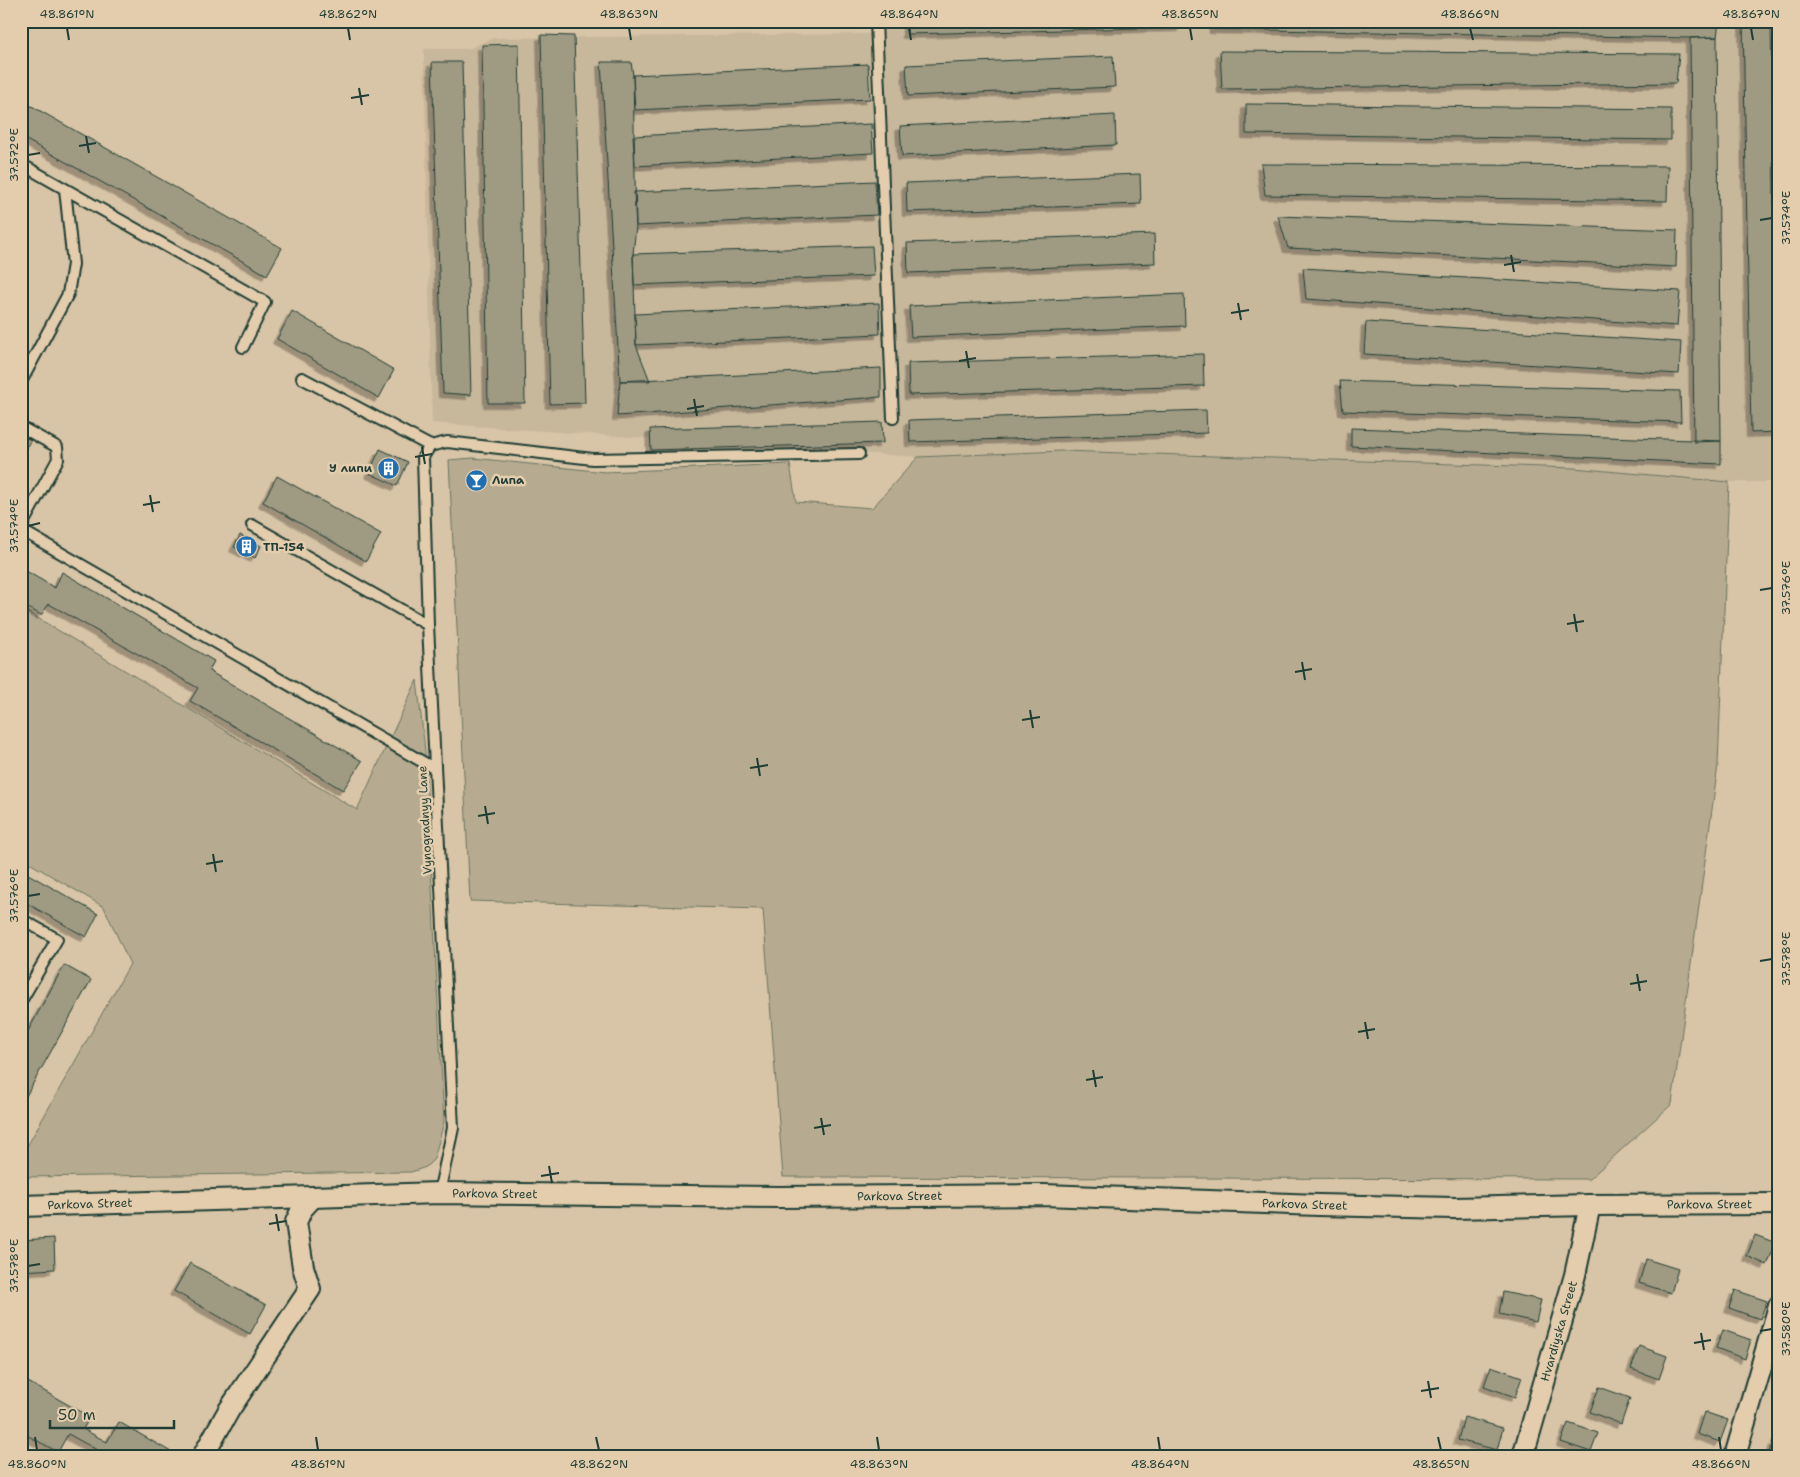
<svg xmlns="http://www.w3.org/2000/svg" width="1800" height="1477" font-family="'Shantell Sans',sans-serif">
<style>
.built{fill:#c7b79b}
.green{fill:#b6ab91;stroke:#6a7462}
.building{fill:#9f9a82;stroke:#1f3d34;filter:url(#shadow)}
.lines{fill:none;stroke-linecap:round;stroke-linejoin:round}
.lane-casing{stroke:#1f3d34;stroke-width:14}
.street-casing{stroke:#1f3d34;stroke-width:24}
.lane{stroke:#e4cdad;stroke-width:10}
.street{stroke:#e4cdad;stroke-width:20}
.ticks{fill:none;stroke:#1f3d34;stroke-width:2}
.labels{text-anchor:middle;stroke-width:5;stroke-linejoin:round;paint-order:stroke}
.poi-label{font-size:12px;font-weight:bold;fill:#1f3d34;stroke:#e4cdad;text-anchor:start}
.street-label{font-size:12px;fill:#1f3d34;stroke:#e4cdad}
.neatline{fill:none;stroke:#1f3d34;stroke-width:2}
.ticks-label{font-size:12px;text-anchor:middle;fill:#1f3d34}
</style>
<defs>
<filter id="shadow"><feDropShadow dx="-4.5" dy="4.5" stdDeviation="0" flood-color="#0004"/></filter>
</defs>
<rect width="100%" height="100%" fill="#d8c4a6"/>
<filter id="ink" filterUnits="userSpaceOnUse"><feTurbulence type="fractalNoise" baseFrequency=".02" numOctaves="2"/><feDisplacementMap in="SourceGraphic" scale="10" xChannelSelector="R" yChannelSelector="G"/><feConvolveMatrix kernelMatrix="1 2 1 2 8 2 1 2 1" color-interpolation-filters="sRGB"/></filter>
<g filter="url(#ink)">
<path class="built" d="M882,21H1779V482H1729L1063,451L918,457L432,423L424,49H468L493,38L880,34Z"/>
<path class="green" d="M1063,451L1573,468L1729,482L1718,765L1672,1104L1589,1179L783,1177L763,909L470,901L449,460L473,458L605,472L790,464L796,502L872,508L918,457Z
M21,608L357,810L417,680L425,751L444,1122L434,1159L426,1167L411,1172L21,1177V1157L130,964L104,907L21,858Z"/>
<path class="building" d="M907,21H1182V27L907,34Z
M1213,21H1719L1717,37L1690,38L1214,29Z
M1743,21H1771L1778,432L1751,433Z
M541,35L574,36L585,403L550,404Z
M1717,37L1721,441L1694,442L1690,38Z
M519,44L525,403H488L482,45Z
M1220,51L1679,54L1676,83L1222,89Z
M1113,56L1115,87L908,96L906,65Z
M432,62H462L471,395L443,393Z
M601,62H631L633,75L636,226L633,254L636,345L650,381H620Z
M868,64L870,99L635,110L633,75Z
M21,100L282,248L267,275L21,137Z
M1246,104L1671,109V140L1246,134Z
M1115,115L1116,145L902,156L900,126Z
M871,124L873,153L635,166L633,136Z
M1261,164L1668,166L1667,201L1265,195Z
M1140,174L1141,204L907,212L906,183Z
M875,181L877,215L636,226L634,192Z
M1278,216L1677,230L1676,267L1288,248Z
M1154,234L1155,263L908,273L907,243Z
M872,246L874,276L634,285L633,254Z
M1303,268L1680,291L1677,326L1306,299Z
M1184,294L1185,326L911,337L909,306Z
M879,303L880,334L636,345L635,314Z
M292,311L394,370L379,398L277,339Z
M1366,322L1681,342L1679,374L1364,354Z
M1203,354L1204,386L909,395L908,363Z
M881,368V397L617,416L620,381Z
M1340,381L1680,391L1681,422L1343,411Z
M1206,410L1207,433L910,442L909,420Z
M882,422L883,443L651,450L650,429Z
M1351,428L1721,441V464L1351,446Z
M21,435L31,440L23,453L21,452Z
M380,449L408,462L397,486L369,473Z
M277,476L381,534L366,561L263,502Z
M240,535L261,546L255,558L234,547Z
M21,568L55,588L62,572L214,661L209,671L362,761L343,790L190,701L198,688L49,604L41,615L21,604Z
M21,870L98,914L86,937L21,900Z
M64,965L91,980L21,1105V1044Z
M1755,1235L1776,1243L1767,1265L1747,1256Z
M54,1238L55,1269L21,1271V1240Z
M1646,1259L1678,1269L1671,1293L1639,1283Z
M190,1263L266,1305L250,1334L174,1291Z
M1735,1290L1767,1301L1760,1319L1729,1308Z
M1503,1292L1541,1300L1536,1322L1499,1314Z
M1723,1330L1751,1340L1745,1359L1716,1348Z
M1639,1346L1667,1356L1659,1379L1631,1369Z
M1491,1366L1522,1377L1515,1397L1484,1386Z
M21,1378L90,1417L83,1429L107,1442L119,1422L178,1456H108L68,1434L58,1452L21,1432Z
M1599,1387L1630,1398L1621,1424L1590,1412Z
M1704,1412L1728,1420L1720,1442L1697,1434Z
M1464,1417L1503,1428L1497,1450L1458,1440Z
M1568,1423L1598,1433L1591,1452L1561,1442Z
M1773,1441L1779,1443V1456H1768Z
M1687,1452L1698,1456H1686Z"/>
<g class="lines">
<defs>
<path id="lane" d="M876,21L893,418
M21,164L265,302L243,347
M302,378L430,446L447,442L593,459L859,454
M21,382L68,294L73,264L65,189
M21,427L57,447L58,459L21,527
M430,446L423,457L428,625L453,1128L439,1193
M252,525L428,625
M21,530L435,769
M21,919L57,939L21,1001"/>
<g id="street">
<path id="s1" d="M21,1206L439,1193L778,1197L1044,1195L1318,1205L1454,1208L1590,1205L1779,1204"/>
<path d="M203,1456L229,1410L310,1289L303,1267L296,1222L302,1209L313,1197"/>
<path id="s2" d="M1523,1456L1575,1275L1590,1205"/>
<path d="M1735,1456L1779,1306"/>
</g>
</defs>
<use href="#lane" class="lane-casing"/>
<use href="#street" class="street-casing"/>
<use href="#lane" class="lane"/>
<use href="#street" class="street"/>
</g>
</g>
<path class="ticks" d="M67,28L69,40M348,28L350,40M629,28L631,40M909,28L911,40M1190,28L1192,40M1470,28L1473,40M1751,28L1753,40M359,88L362,105M351,98L369,95M86,136L89,153M79,146L96,143M28,155L40,153M1760,220L1772,218M1511,255L1514,272M1504,265L1521,262M1238,303L1241,320M1231,313L1249,310M966,351L969,368M959,361L976,358M694,399L697,416M687,409L704,406M422,447L425,464M415,457L432,454M150,495L153,512M143,505L160,502M28,526L40,523M1760,590L1772,588M1574,614L1577,632M1567,624L1584,621M1302,662L1305,680M1295,672L1312,669M1030,710L1033,728M1022,720L1040,717M757,758L760,776M750,768L768,765M485,806L488,824M478,816L495,813M213,854L216,872M206,864L223,861M28,896L40,894M1760,961L1772,959M1637,974L1640,991M1630,984L1647,981M1365,1022L1368,1039M1358,1032L1375,1029M1093,1070L1096,1087M1086,1080L1103,1077M821,1118L824,1135M814,1128L831,1125M549,1166L552,1183M541,1176L559,1173M276,1214L279,1231M269,1224L286,1221M28,1266L40,1264M1760,1331L1772,1329M1701,1333L1704,1350M1694,1343L1711,1340M1428,1381L1431,1398M1421,1391L1439,1388M35,1437L37,1450M316,1437L318,1450M596,1437L599,1450M877,1437L879,1450M1158,1437L1160,1450M1438,1437L1441,1450M1719,1437L1721,1450"/>
<defs>
<symbol id="building-disc" viewBox="-11 -11 22 22"><circle r="9.5" fill="#1f6fb2" stroke="#e4cdad"/><path d="M-4-6H4V6H1V3H-1V6H-4ZM-2.5-4.3h1.7v1.8h-1.7ZM.8-4.3h1.7v1.8H.8ZM-2.5-1h1.7V.8h-1.7ZM.8-1h1.7V.8H.8Z" fill="#fff"/></symbol>
<symbol id="bar-disc" viewBox="-11 -11 22 22"><circle r="9.5" fill="#1f6fb2" stroke="#e4cdad"/><path d="M-6-5H6L.8 .8V4.5H3.5V6h-7V4.5H-.8V.8Z" fill="#fff"/></symbol>
</defs>
<g fill-rule="evenodd">
<use href="#building-disc" x="376" y="456" width="25" height="25"/>
<use href="#bar-disc" x="464" y="468" width="25" height="25"/>
<use href="#building-disc" x="234" y="534" width="25" height="25"/>
</g>
<g class="labels">
<g class="poi-label">
<text x="372" y="472" text-anchor="end">У липи</text>
<text x="492" y="484">Липа</text>
<text x="263" y="551">ТП-154</text>
</g>
<g class="street-label">
<text transform="translate(425 820) rotate(-93)" y="4">Vynogradnyy Lane</text>
<text dy="4" stroke="none"><textPath href="#s1" startOffset="474">Parkova Street</textPath></text>
<text dy="4" stroke="none"><textPath href="#s1" startOffset="879">Parkova Street</textPath></text>
<text dy="4" stroke="none"><textPath href="#s1" startOffset="69">Parkova Street</textPath></text>
<text dy="4" stroke="none"><textPath href="#s1" startOffset="1284">Parkova Street</textPath></text>
<text dy="4" stroke="none"><textPath href="#s1" startOffset="1689">Parkova Street</textPath></text>
<text dy="4" stroke="none"><textPath href="#s2" startOffset="130">Hvardiyska Street</textPath></text>
</g>
</g>
<rect width="1800" height="1477" fill="none" stroke="#e4cdad" stroke-width="55"/>
<path d="M50 1420v8h124v-8" fill="none" stroke="#1f3d34" stroke-width="2.5"/>
<text x="58" y="1420" font-size="15" fill="#1f3d34" stroke="#e4cdad" stroke-width="4" paint-order="stroke">50 m</text>
<rect x="28" y="28" width="1744" height="1422" class="neatline"/>
<g class="ticks-label">
<text x="67" y="18">48.861°N</text>
<text x="348" y="18">48.862°N</text>
<text x="629" y="18">48.863°N</text>
<text x="909" y="18">48.864°N</text>
<text x="1190" y="18">48.865°N</text>
<text x="1470" y="18">48.866°N</text>
<text x="1751" y="18">48.867°N</text>
<text transform="translate(14 155) rotate(-90)" y="4">37.572°E</text>
<text transform="translate(1786 218) rotate(-90)" y="4">37.574°E</text>
<text transform="translate(14 526) rotate(-90)" y="4">37.574°E</text>
<text transform="translate(1786 588) rotate(-90)" y="4">37.576°E</text>
<text transform="translate(14 896) rotate(-90)" y="4">37.576°E</text>
<text transform="translate(1786 959) rotate(-90)" y="4">37.578°E</text>
<text transform="translate(14 1266) rotate(-90)" y="4">37.578°E</text>
<text transform="translate(1786 1329) rotate(-90)" y="4">37.580°E</text>
<text x="37" y="1468">48.860°N</text>
<text x="318" y="1468">48.861°N</text>
<text x="599" y="1468">48.862°N</text>
<text x="879" y="1468">48.863°N</text>
<text x="1160" y="1468">48.864°N</text>
<text x="1441" y="1468">48.865°N</text>
<text x="1721" y="1468">48.866°N</text>
</g>
</svg>
